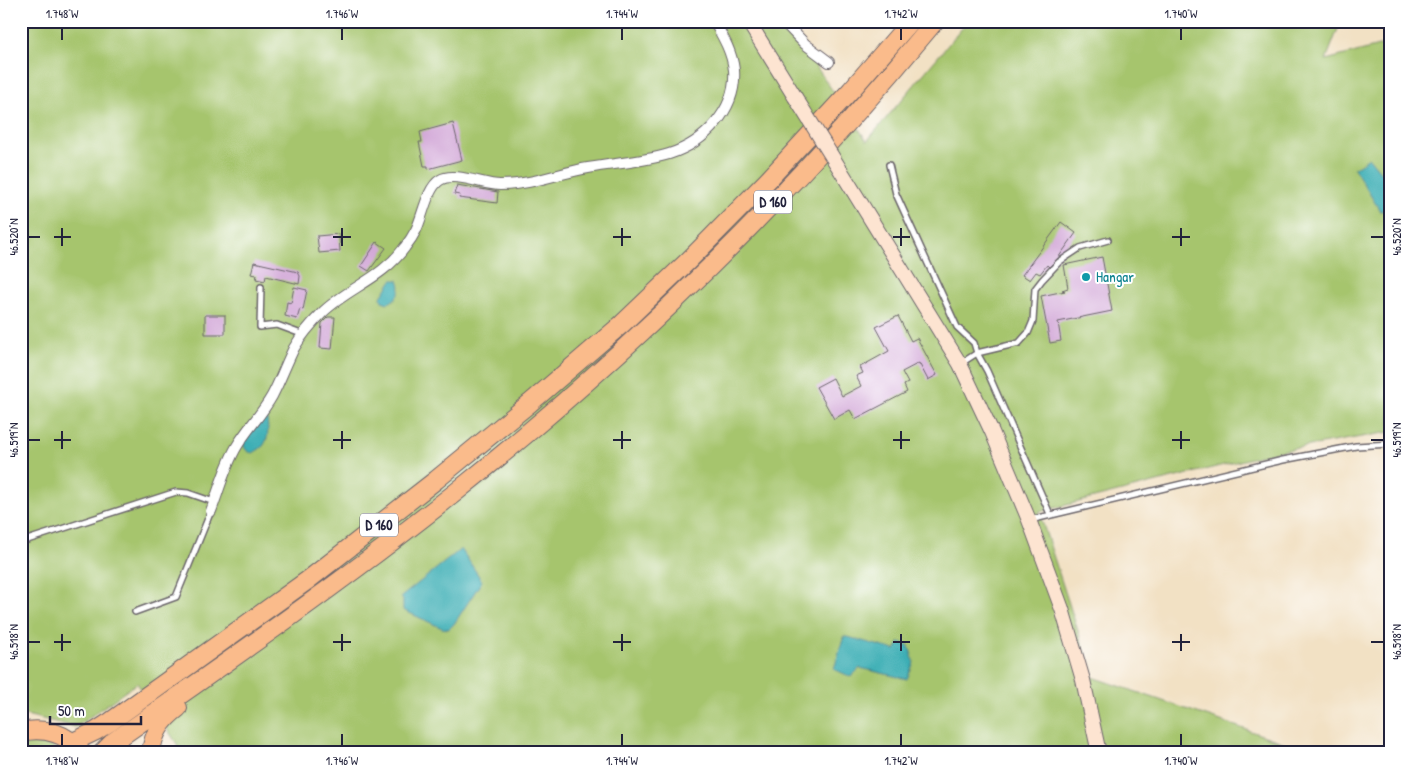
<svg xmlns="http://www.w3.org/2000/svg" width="1411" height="774" font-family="'Patrick Hand',sans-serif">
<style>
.green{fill:#a6c56d;stroke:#647454}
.water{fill:#3eafb5;stroke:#306878}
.building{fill:#d3a9d8}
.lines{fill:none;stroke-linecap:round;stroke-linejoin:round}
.lane-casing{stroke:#6b656b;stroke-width:8}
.street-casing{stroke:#6b656b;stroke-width:12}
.secondary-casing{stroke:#6b656b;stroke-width:16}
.highway-casing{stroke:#6b656b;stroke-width:20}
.lane{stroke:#fff;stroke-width:5}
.street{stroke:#fff;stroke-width:10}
.secondary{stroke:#fde4d1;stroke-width:14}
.highway{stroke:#fabb8b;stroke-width:18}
.secondary-bridge-casing{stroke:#6b656b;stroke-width:16;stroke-linecap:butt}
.secondary-bridge{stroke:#fde4d1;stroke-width:14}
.ticks{fill:none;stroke:#22223b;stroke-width:2}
.culture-dot{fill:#0f9aa8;stroke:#fff;stroke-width:2}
.labels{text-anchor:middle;stroke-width:4;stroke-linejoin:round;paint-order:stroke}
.shield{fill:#fff;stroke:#646476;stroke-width:1}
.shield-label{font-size:14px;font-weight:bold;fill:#22223b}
.culture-label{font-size:15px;fill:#0d838f;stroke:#fff;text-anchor:start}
.neatline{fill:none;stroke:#22223b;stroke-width:2}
.ticks-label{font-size:12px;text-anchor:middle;fill:#22223b}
</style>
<rect width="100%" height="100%" fill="#fff"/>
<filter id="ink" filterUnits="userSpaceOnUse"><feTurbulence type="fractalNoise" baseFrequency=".02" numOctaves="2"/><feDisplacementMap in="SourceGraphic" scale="10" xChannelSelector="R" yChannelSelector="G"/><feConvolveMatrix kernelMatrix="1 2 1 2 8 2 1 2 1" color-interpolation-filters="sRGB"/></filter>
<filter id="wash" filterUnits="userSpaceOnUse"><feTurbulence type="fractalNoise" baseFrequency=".0096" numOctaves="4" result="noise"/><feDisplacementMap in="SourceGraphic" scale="20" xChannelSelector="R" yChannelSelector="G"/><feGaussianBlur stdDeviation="1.12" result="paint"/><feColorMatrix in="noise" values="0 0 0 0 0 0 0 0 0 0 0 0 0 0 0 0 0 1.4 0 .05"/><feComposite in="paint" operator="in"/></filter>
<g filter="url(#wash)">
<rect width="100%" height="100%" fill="#f2e1c4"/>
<path class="green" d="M21,21H785L867,141L968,21H1341L1326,60L1390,43V432L1275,452L1039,512L1093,677L1314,753H179L177,744L137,683L76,727L26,715L21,719Z
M34,743L51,746L63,753H21V746Z"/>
<path class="water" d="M1369,158L1390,184V210L1380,211L1354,168Z
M392,280H398C403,289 397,300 388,303L382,301L381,297Z
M266,410C267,422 271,436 263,446C260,449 256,451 253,453C246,452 245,449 243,443Z
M461,549L482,581L454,624L449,629L442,628L403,610V600L401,597Z
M844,636L895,650L900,642L909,646L914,662L907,679L860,668L851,677L834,669Z"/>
<g id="blocks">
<path class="building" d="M453,123L462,160L428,169V166H424L419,142H422L420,132Z
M457,185L498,192L497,203L459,198L460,195L454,194Z
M1061,222L1076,233L1058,258L1049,267L1047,265L1040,274L1036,272L1030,280L1022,275Z
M339,234L340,251L319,253L317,236Z
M377,242L386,248L369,271L361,266Z
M1102,257L1112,311L1058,322L1061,341L1050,343L1041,296L1065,291L1062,290L1068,288L1064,265Z
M254,262L298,272L300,276L299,284L266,276L265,281L256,279L257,275L251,274Z
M294,287L307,290L303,310L300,309L297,319L285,316L287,302L291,303Z
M205,315H225V334H205Z
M898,316L911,341L917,338L937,375L928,380L919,363L902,372L908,383L904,385L907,392L855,419L850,410L834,419L816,387L833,378L842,396L861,386L856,376L863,373L860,367L889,351L876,327Z
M328,317H335L332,349L320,348L322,323Z"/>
</g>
</g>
<g filter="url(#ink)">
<use href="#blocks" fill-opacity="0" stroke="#6b656b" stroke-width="1"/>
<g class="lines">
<defs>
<path id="lane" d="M889,165L896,194L957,327L974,343L977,353L987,371L1050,514
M261,287L260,327L277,325L304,335
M960,364L977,353L1019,343L1028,333L1033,321L1035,289L1042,280L1059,262L1080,248L1108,240
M1030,520L1283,460L1356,446L1390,444
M21,542L176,492L188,493L214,502
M135,612L176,597L211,511"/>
<path id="street" d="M783,21L805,44L829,62
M211,511C219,490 225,466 237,446C247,429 262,414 272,396C280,381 286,364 294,348C301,336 312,323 322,313C347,288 382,279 405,247C409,242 413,236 416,230C423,216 427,188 440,180C454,171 484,185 500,185C530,185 560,173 588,168C615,163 643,162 669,154C704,143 737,110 734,70C732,52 723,37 714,21"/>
<path id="secondary" d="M748,21L795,97
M841,171L960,364L992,432L1029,520L1062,609L1083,680L1099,753"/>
<path id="highway" d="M21,732C44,727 68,733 82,753
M73,742L96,731L110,722L308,580L436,480L530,403L622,324L687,262L768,180L851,90L911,21
M102,753L113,742C229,661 345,580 456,492C631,352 793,194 935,21
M151,753C153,733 162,720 178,708"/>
</defs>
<use href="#lane" class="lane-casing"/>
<use href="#street" class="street-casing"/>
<use href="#secondary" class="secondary-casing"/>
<use href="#highway" class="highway-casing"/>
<use href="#lane" class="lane"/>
<use href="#street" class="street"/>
<use href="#secondary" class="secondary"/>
<use href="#highway" class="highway"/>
<defs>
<path id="secondary-bridge" d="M795,97L841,171"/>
</defs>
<use href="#secondary-bridge" class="secondary-bridge-casing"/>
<use href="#secondary-bridge" class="secondary-bridge"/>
</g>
</g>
<path class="ticks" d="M62,28V40M342,28V40M622,28V40M901,28V40M1181,28V40M62,228V246M342,228V246M622,228V246M901,228V246M1181,228V246M28,237H40M54,237H71M333,237H351M613,237H631M893,237H910M1172,237H1190M1371,237H1384M62,431V449M342,431V449M622,431V449M901,431V449M1181,431V449M28,440H40M54,440H71M333,440H351M613,440H631M893,440H910M1172,440H1190M1371,440H1384M62,634V651M342,634V651M622,634V651M901,634V651M1181,634V651M28,642H40M54,642H71M333,642H351M613,642H631M893,642H910M1172,642H1190M1371,642H1384M62,734V746M342,734V746M622,734V746M901,734V746M1181,734V746"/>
<circle class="culture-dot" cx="1086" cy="277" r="5"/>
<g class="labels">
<g class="shield">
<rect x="754" y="190.5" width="38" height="23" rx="4"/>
<rect x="360" y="513.5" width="38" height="23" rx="4"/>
</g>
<g class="shield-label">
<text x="773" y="207">D 160</text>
<text x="379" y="530">D 160</text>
</g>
<g class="culture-label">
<text x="1096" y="282">Hangar</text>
</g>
</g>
<rect width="1411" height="774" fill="none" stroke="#fff" stroke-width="55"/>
<path d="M50 716v8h91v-8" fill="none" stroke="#22223b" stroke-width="2.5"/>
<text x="58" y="716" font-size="15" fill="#22223b" stroke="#ffffff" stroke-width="4" paint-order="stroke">50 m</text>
<rect x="28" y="28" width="1356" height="718" class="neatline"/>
<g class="ticks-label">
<text x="62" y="18">1.748°W</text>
<text x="342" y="18">1.746°W</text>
<text x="622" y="18">1.744°W</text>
<text x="901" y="18">1.742°W</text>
<text x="1181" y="18">1.740°W</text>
<text transform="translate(14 237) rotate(-90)" y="4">46.520°N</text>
<text transform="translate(1397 237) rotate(-90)" y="4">46.520°N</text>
<text transform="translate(14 440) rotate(-90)" y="4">46.519°N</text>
<text transform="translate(1397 440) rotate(-90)" y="4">46.519°N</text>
<text transform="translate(14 642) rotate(-90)" y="4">46.518°N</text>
<text transform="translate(1397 642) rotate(-90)" y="4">46.518°N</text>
<text x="62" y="765">1.748°W</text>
<text x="342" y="765">1.746°W</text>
<text x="622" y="765">1.744°W</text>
<text x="901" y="765">1.742°W</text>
<text x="1181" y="765">1.740°W</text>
</g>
</svg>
